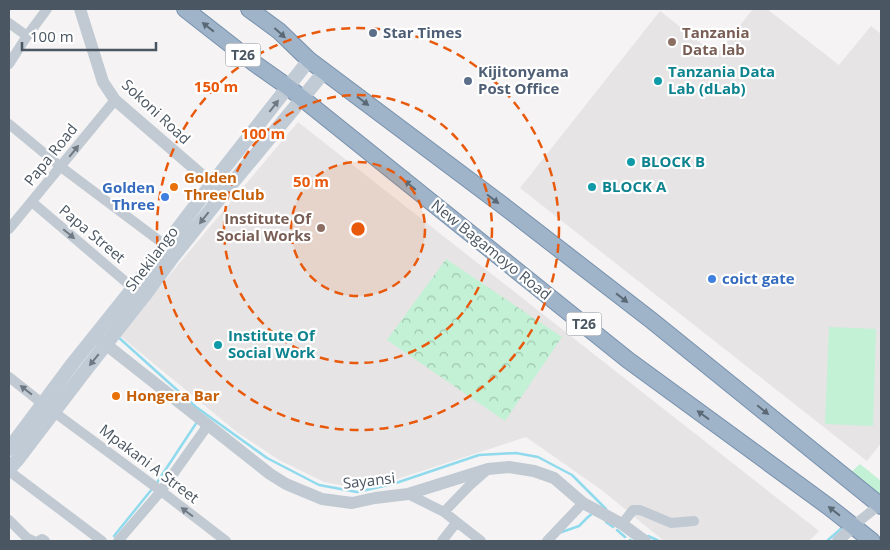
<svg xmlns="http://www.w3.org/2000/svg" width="890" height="550" font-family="'Open Sans',sans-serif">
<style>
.education{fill:#e6e4e5}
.forest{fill:url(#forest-firs)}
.park{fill:url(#park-crowns)}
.pitch{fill:#c3f1d5}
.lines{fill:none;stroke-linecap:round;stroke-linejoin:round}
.stream{stroke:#90daee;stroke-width:2.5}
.trunk-casing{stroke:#7690ad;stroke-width:18}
.minor{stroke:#c1cad2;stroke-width:10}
.tertiary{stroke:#c1cad2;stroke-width:12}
.secondary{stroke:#c1cbd6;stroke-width:14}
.trunk{stroke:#9fb4c9;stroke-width:16}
.oneway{fill:#5b6976}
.oneway2{fill:#6e7984}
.oneway3{fill:#6e7983}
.ring{fill:none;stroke:#e8590c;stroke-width:2.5;stroke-dasharray:9 6}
.service-dot{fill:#5c6f8a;stroke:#fff;stroke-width:2}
.education-dot{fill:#8d6e63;stroke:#fff;stroke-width:2}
.culture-dot{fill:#0f9aa8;stroke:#fff;stroke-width:2}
.food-dot{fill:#e8710a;stroke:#fff;stroke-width:2}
.shop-dot{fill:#3f7fe0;stroke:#fff;stroke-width:2}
.labels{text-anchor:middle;stroke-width:4.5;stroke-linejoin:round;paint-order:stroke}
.shield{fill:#fff;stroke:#808990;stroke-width:1}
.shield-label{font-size:14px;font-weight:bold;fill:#4a5661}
.service-label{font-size:15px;font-weight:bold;fill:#4e5e75;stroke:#fff;text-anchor:start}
.education-label{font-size:15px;font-weight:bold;fill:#785e54;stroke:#fff;text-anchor:start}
.culture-label{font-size:15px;font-weight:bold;fill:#0d838f;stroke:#fff;text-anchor:start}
.street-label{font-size:15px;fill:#4a5661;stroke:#fff}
.food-label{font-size:15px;font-weight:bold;fill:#c56008;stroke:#fff;text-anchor:start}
.shop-label{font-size:15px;font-weight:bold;fill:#366cbe;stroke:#fff;text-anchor:end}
.centre{fill:#e8590c;stroke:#fff;stroke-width:2.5}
.ring-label{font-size:15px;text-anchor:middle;font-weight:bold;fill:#e8590c;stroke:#fff;stroke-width:4.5;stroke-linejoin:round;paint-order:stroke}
</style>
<defs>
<pattern id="forest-firs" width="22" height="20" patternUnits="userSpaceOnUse" patternTransform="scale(1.25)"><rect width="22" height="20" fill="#c3f1d5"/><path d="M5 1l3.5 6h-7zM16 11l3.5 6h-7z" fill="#a0c6b0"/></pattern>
<pattern id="park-crowns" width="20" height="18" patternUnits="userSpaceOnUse" patternTransform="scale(1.25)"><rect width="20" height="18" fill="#c3f1d5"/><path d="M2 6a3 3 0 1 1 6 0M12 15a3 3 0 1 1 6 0" fill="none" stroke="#a0c6b0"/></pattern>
</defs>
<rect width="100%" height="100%" fill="#f5f3f3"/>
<path class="education" d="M753,9H767L839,65L871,26L881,34V443L867,461L520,188L660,11L716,55Z
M298,122L819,531L809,541H664L603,491L526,437L385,483L356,488L324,482L279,460L238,433L119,335Z"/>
<path class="forest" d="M860,464L881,481V495L850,473Z"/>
<path class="park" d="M446,259L562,337L505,421L387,340Z"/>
<path class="pitch" d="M829,327L876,329L873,426L825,424Z"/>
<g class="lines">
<path class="stream" d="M117,336L196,407L267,458L319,485L357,492L393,484L479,455L516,453L538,457L572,475L606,509
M156,484L197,422
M606,522L613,527
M617,530L625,537
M559,533L579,526L588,517L593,513
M114,536L152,489
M648,536L659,541
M630,540L632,541
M827,541L844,526"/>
<defs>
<path id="trunk" d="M185,9L254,63L288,87L628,360L829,507L872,541
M249,9L279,31L309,60L501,204L651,320L881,506"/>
</defs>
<use href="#trunk" class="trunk-casing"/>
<path class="minor" d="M9,23L27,36
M9,64L27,36L47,9
M9,124L61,167L165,245
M32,202L133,288
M9,229L115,100
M9,377L43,404
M54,412L161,491L226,541
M9,471L102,541
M408,494L444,512L481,541
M444,512L469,486L486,471
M9,520L27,538L34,541
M622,524L633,510H640L671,523L694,521
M853,526L873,510L881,506
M39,541L42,539L45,541
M118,541L161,491L208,425
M442,541L456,523
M547,541L583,503"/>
<path class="tertiary" d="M80,9L103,82L115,100L218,189
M99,339L270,474L286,484L322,499L352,503L375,498L408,494L488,469L509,467L534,471L554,478L583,503L622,524L645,541
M838,541L853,526"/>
<path class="secondary" d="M9,449L73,363L133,288L211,185L309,60
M9,469L18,459L85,371L144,296L172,258L224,193L324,72"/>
<use href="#trunk" class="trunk"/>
</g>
<defs><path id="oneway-solid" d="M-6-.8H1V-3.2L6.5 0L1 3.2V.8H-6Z" transform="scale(1.25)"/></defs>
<g class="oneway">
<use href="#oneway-solid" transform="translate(208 27) rotate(-142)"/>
<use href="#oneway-solid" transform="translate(280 33) rotate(42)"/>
<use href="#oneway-solid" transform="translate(363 101) rotate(37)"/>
<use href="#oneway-solid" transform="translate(410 185) rotate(-141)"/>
<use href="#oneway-solid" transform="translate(493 199) rotate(37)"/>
<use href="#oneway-solid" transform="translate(622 298) rotate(38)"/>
<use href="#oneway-solid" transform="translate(763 410) rotate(39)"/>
<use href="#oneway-solid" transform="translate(703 415) rotate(-144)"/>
<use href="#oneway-solid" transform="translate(834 511) rotate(-142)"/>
</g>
<g class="oneway2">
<use href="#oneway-solid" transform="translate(274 106) rotate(-52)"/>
<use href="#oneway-solid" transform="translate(204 218) rotate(128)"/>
<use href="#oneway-solid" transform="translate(94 360) rotate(129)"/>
</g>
<g class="oneway3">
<use href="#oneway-solid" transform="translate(74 151) rotate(-51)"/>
<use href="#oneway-solid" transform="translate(69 234) rotate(40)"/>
<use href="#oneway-solid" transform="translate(26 390) rotate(-142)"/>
<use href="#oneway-solid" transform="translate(187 512) rotate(-143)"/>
</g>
<circle cx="358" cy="229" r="67" fill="#e8590c" fill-opacity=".12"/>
<g class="ring">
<circle cx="358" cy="229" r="67"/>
<circle cx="358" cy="229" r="134"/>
<circle cx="358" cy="229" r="201"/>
</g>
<g class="service-dot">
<circle cx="373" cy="33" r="5"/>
<circle cx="468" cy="81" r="5"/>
</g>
<g class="education-dot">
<circle cx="672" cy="42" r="5"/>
<circle cx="321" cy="228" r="5"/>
</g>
<g class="culture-dot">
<circle cx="658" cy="81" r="5"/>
<circle cx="631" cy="162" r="5"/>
<circle cx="592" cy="187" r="5"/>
<circle cx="218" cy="345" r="5"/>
</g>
<g class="food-dot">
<circle cx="174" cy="187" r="5"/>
<circle cx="116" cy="396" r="5"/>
</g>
<g class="shop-dot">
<circle cx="165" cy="197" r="5"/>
<circle cx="712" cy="279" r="5"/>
</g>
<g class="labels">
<g class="shield">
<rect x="225.5" y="43.5" width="35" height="23" rx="4"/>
<rect x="566.5" y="312.5" width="35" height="23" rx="4"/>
</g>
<g class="shield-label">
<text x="243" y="60">T26</text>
<text x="584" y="329">T26</text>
</g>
<g class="service-label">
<text x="383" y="38">Star Times</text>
<text x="478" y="77">Kijitonyama<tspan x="478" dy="17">Post Office</tspan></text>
</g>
<g class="education-label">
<text x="682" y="38">Tanzania<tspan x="682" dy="17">Data lab</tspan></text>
<text x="311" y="224" text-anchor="end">Institute Of<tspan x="311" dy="17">Social Works</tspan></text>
</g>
<g class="culture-label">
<text x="668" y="77">Tanzania Data<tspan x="668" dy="17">Lab (dLab)</tspan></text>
<text x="641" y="167">BLOCK B</text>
<text x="602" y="192">BLOCK A</text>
<text x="228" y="341">Institute Of<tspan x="228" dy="17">Social Work</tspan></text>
</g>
<g class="street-label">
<text transform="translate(156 112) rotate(43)" y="5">Sokoni Road</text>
<text transform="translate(51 155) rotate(-51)" y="5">Papa Road</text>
<text transform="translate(92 234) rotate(40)" y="5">Papa Street</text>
<text transform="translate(491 250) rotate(39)" y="5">New Bagamoyo Road</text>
<text transform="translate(152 259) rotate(-53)" y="5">Shekilango</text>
<text transform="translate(149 464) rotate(37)" y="5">Mpakani A Street</text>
<text transform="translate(369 481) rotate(-6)" y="5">Sayansi</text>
</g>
<g class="food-label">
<text x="184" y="183">Golden<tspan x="184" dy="17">Three Club</tspan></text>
<text x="126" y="401">Hongera Bar</text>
</g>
<g class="shop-label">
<text x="155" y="193">Golden<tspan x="155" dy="17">Three</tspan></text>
<text x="722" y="284" text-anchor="start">coict gate</text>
</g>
</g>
<circle cx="358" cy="229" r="8" class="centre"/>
<g class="ring-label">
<text x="216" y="92">150 m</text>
<text x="263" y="139">100 m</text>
<text x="311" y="187">50 m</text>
</g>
<rect width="890" height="550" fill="none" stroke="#4a5661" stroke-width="20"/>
<path d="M22 42v8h134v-8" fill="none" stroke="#4a5661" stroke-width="2.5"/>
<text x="30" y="42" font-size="15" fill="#4a5661" stroke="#ffffff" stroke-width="4" paint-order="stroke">100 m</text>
</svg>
